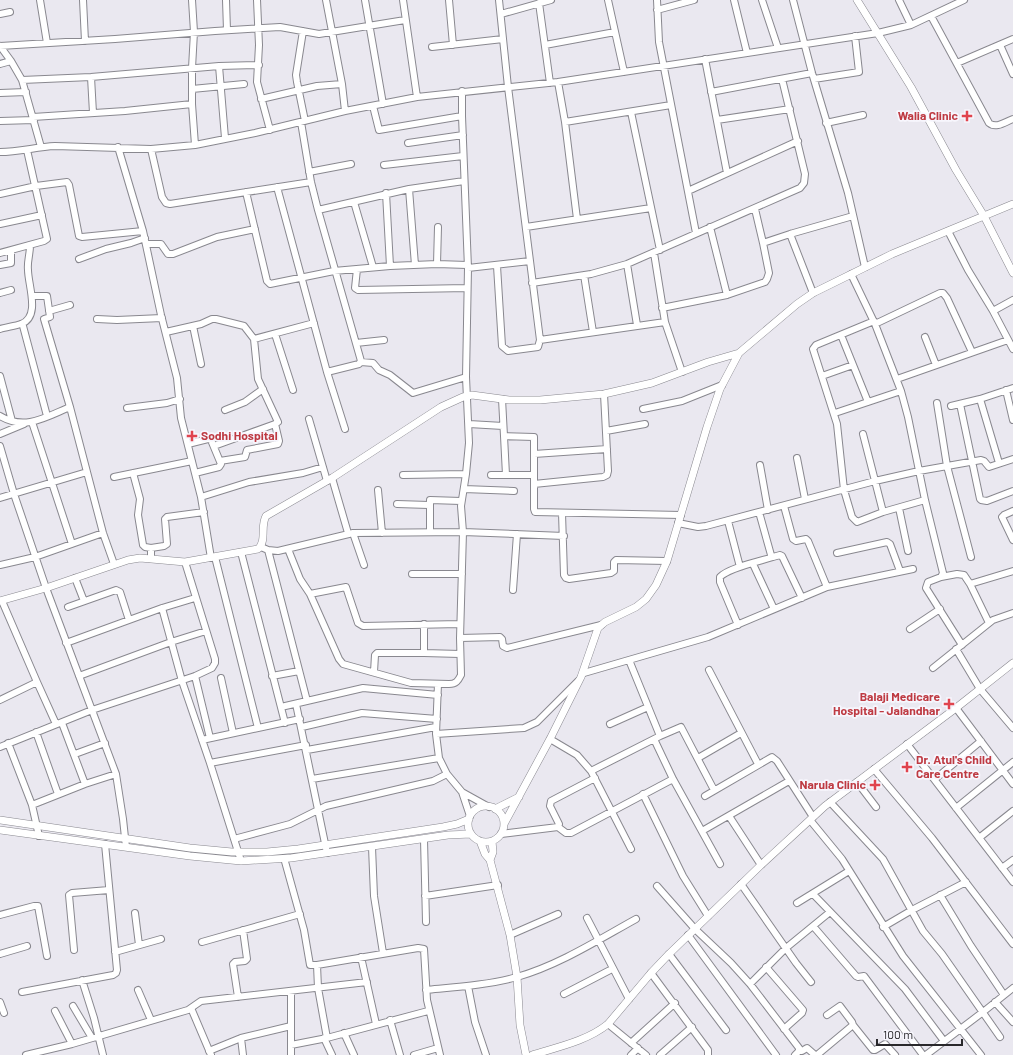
<svg xmlns="http://www.w3.org/2000/svg" width="1013" height="1055" font-family="Barlow,sans-serif">
<style>
.lines{fill:none;stroke-linecap:round;stroke-linejoin:round}
.minor-casing{stroke:#89888f;stroke-width:8}
.tertiary-casing{stroke:#89888f;stroke-width:8}
.minor{stroke:#fff;stroke-width:6}
.tertiary{stroke:#fff;stroke-width:7}
.health-dot{fill:#e0444e;stroke:#f7f6fd;stroke-width:1.5}
.labels{text-anchor:middle;stroke-width:3.5;stroke-linejoin:round;paint-order:stroke}
.health-label{font-size:12px;font-weight:bold;fill:#be3a42;stroke:#f7f6fd;text-anchor:end}
</style>
<rect width="100%" height="100%" fill="#eae8f0"/>
<g class="lines">
<defs>
<path id="minor" d="M40,0L47,43
M83,0L85,41
M192,0L194,32L192,68V104L195,145
M226,0L227,30
M257,0L259,45L257,82L270,130
M326,0L342,84L345,111
M365,0L383,104
M403,0L417,97
M449,0L453,45
M608,0L624,72
M657,0L659,42L696,233
M734,0L747,53
M762,0L778,48
M793,0L812,73L848,193L865,267
M899,0L911,25
M539,3L550,83
M657,10L694,0
M0,14L10,12
M501,14L551,0
M931,16L989,123C996,129 1005,122 1013,119
M303,31L296,75L297,82L305,121
M545,45L615,32
M1000,45L1013,74
M0,46L115,39L215,31L280,27L319,34L405,20
M0,46L11,61L22,80L41,147
M432,47L503,39
M705,59L727,173
M957,63L1013,39
M0,64L11,61
M219,66L225,138
M91,77L93,113
M814,79L859,72L855,36
M22,80L91,77L219,66L259,65
M558,82L565,122L577,219
M192,89L244,84
M711,92L812,73
M0,93L26,92
M261,99L317,86L342,84
M373,106L379,130L462,116
M631,112L660,250
M33,117L125,111L192,104
M717,120L790,109
M0,121L34,120
M301,122L311,182L318,210L361,361L359,364L327,372
M565,122L671,105
M826,123L863,115
M408,143L463,135
M118,147L143,231L161,315L177,378L181,418L201,497L211,558
M151,149L162,197L166,203L170,204L311,182
M0,152C19,152 36,147 55,146L151,149L195,145L255,133L345,111L417,97L558,82L878,33L911,25L964,0
M384,165L463,156
M309,172L351,164
M277,187L327,372L345,429
M409,189L415,265
M688,191L798,141
M246,192L267,281L270,284L334,271L390,266L437,264L467,265
M386,193L390,266
M0,194L36,186L67,182L69,185L79,236L82,237L143,231
M354,202L373,267
M318,210L409,189L464,181
M0,224L42,215
M526,227L651,208
M710,227L727,295
M948,231L968,270L993,311L1013,349
M790,234L813,293
M763,243L790,234L853,216
M146,244H161L168,254H173L217,237L255,229
M0,253L44,241L47,239L27,150
M654,253L665,322L682,372
M79,259L106,249L131,243L145,238
M437,264L438,227
M627,264L637,325
M0,265L11,263V251
M497,266L502,346L508,351L538,347L540,340L508,87L499,0
M468,268L530,261
M357,269L355,288L358,290L467,288
M851,274L875,324L901,391L908,417L925,500L943,573L941,577L928,582L926,588L962,645
M584,275L593,332
M532,283L591,274L627,264L800,188L804,183L805,174L782,79
M0,293L11,290
M32,296H47L50,317L44,319L70,407L103,533L114,564
M662,308L727,295L765,282L767,279L769,273L763,243L755,209
M49,311L70,305
M993,311L1013,300
M97,319L117,320L162,318
M874,321L816,345L813,349L837,424L844,490L852,517L857,522L883,512L925,500
M21,324L23,326L47,416
M875,324L940,293H943L947,298L972,352
M193,326L201,364
M0,329C7,327 15,326 21,324C41,317 28,285 28,270C27,262 30,254 30,246
M166,332L201,324L212,319H216L244,326L254,339L258,379L278,422L275,424L214,446
M275,334L293,390
M841,335L868,402
M925,337L936,365
M254,339L314,323
M540,340L665,322
M356,343L384,340
M361,362L373,363L379,370L390,375L413,393L466,377
M0,376L12,421
M822,376L853,365
M897,379L1008,340
M1006,390L1013,420
M502,399L504,436L534,437V509L535,512L681,515
M980,399L999,463
M937,403L947,466L971,557
M960,404L980,499L981,500L987,501L1013,491
M951,406L980,399L1013,388
M127,408L167,403L180,399
M643,409L682,401L722,385
M225,410L245,402L263,389
M835,413L901,391
M0,416C25,431 46,417 70,407
M309,419L327,481
M32,422L72,544
M469,424L503,426
M606,431L645,424
M0,434L24,424
M863,434L883,512
M504,436L506,475
M188,444L208,439L211,440L221,464L219,467L195,473
M0,446L14,494L46,588L116,774L123,819L126,847
M534,454L607,449
M797,458L805,499
M220,461L245,457L247,450L278,444L279,441L275,424
M760,465L768,510
M133,473L140,499L138,515L143,545L145,547L151,548V559
M403,475L466,474
M491,475H534
M114,477L192,461
M332,478L348,533
M534,484L603,477L607,475L608,471L604,394
M464,489L514,491
M378,490L382,533
M201,497L249,482L303,473L323,467
M0,498L87,472
M397,504L429,505
M784,506L793,539L796,541L806,539L808,541L827,587
M899,508L908,551
M1013,511L1004,515L1002,517L1013,540
M759,512L771,555L773,557L780,555L782,556L802,598
M562,513L564,575L566,578L569,579L611,573L614,571V562L616,560L667,561
M728,521L740,567
M678,523L698,527L706,526L875,481L919,471L981,460L984,461L989,467L1013,459
M430,532V500L461,501
M353,533L364,565
M261,547L268,550L278,551L353,533L463,532L564,536
M151,548L164,546L167,544L165,519L167,517L204,512
M288,549L300,579L310,594L339,659L343,664L411,683L449,684C456,684 458,681 461,675L460,638L463,532L461,506L466,474L469,443L466,377L468,268L462,116V91
M268,550L307,701
M241,552L285,723
M837,553L887,542L890,544L900,571
M215,557L258,728
M753,564L774,609
M0,565L35,557L103,533
M412,574H462
M941,577L957,574L964,575L970,584L989,623
M75,578L84,601
M970,584L1013,571
M513,590L517,534
M310,594L346,587L358,623L363,626L460,624
M2,601L37,682L56,724
M68,607L116,590L120,592L129,620
M162,608L182,681L210,763L241,861
M424,624V653
M738,625L720,582V577C728,568 761,561 773,557
M910,629L940,609
M460,638L500,637L502,639L503,646L507,648L601,625
M66,643L162,608L195,598
M956,649L980,689L1013,728
M629,660L660,736
M933,668L993,620L1013,613
M709,670L758,764
M374,672L375,655L377,653H424L460,654
M584,673L708,637L827,587L913,569
M79,676L171,642L206,631
M195,676L210,738
M272,676L299,671
M221,678L233,733
M438,684L436,734L439,758L447,774L462,792L489,807
M0,700L37,682
M296,704L327,853
M281,707L363,688L438,695
M956,708L1013,784
M62,723L85,784
M610,724L648,707
M302,727L362,713L437,719
M36,732L58,794
M436,734L524,728L537,722L578,681
M550,739L577,755L591,771L631,849
M654,739L673,779L720,864
M202,740L300,719
M8,743L32,805L39,836
M907,744L1013,882
M0,747L92,710L195,676L212,668L215,663V659L185,562
M307,750L436,727
M75,754L105,743
M698,758L741,733
M210,763L306,745
M874,769L932,838L1013,944
M591,771L660,736L681,727L714,790
M312,779L439,758
M935,779L981,741
M857,782L876,807
M462,792L470,816
M643,794L683,876L708,916
M705,796L772,757L777,761L813,817
M830,802L883,859L923,931L942,954L1000,1037
M32,805L85,784L116,774
M956,808L1013,762
M729,816L761,865
M810,820L842,859L903,956L981,1055
M558,827L566,833H571L673,779
M702,831L789,781
M501,834L558,827L559,824L550,806L551,801L595,778
M979,838L1013,811
M234,839L290,824L326,806L433,781L447,774
M424,839L426,922
M372,847L374,896L383,953
M284,858L304,930L310,965H317L418,948L424,949L427,1000L440,1055
M1002,868L1013,860
M741,884L796,963L811,982
M657,886L695,929L731,963L750,984L799,1048V1051L795,1055
M813,894L905,989L944,1041
M940,895L971,946L1004,995
M425,896L498,885
M797,903L849,871
M135,913L139,945
M0,915L34,906H38L47,956
M587,918L629,999
M813,926L856,976L858,977L864,976L923,1055
M883,927L912,910L966,882
M510,935L558,914
M688,935L776,1055
M202,942L300,914
M74,950L69,895L72,893L109,890
M115,952L161,939
M0,954L27,946
M669,954L726,1030
M361,957L376,1024
M317,965L318,988L327,1038
M766,967L803,1010L802,1013L784,1029
M651,973L708,1050V1055
M82,980L94,1018L103,1055
M750,984L786,948L830,912
M468,986L475,1022L486,1055
M138,990L151,1020
M426,990C457,987 488,985 517,977C559,965 598,940 636,919
M291,991V1055
M22,992L113,975L116,973L117,970L105,844
M564,994L612,969
M238,997L233,964L235,962L245,961L247,959L243,930
M0,1002L4,1013
M995,1002L1013,1022
M73,1006L92,1038
M191,1008L211,1055
M55,1011L72,1044
M390,1020L400,1055
M608,1024L646,1055
M853,1025L873,1050H875L885,1044L895,1055
M344,1033L354,1055
M241,1038L243,1055
M324,1038L332,1055
M631,1043L675,1003
M291,1045L327,1038L428,1011
M209,1051L241,1038L291,1026
M799,1051H802L807,1048L815,1055
M26,1055L72,1044L188,1010L201,1001L367,982
M414,1055L438,1048
M631,1055L638,1048
M660,1055L692,1027
M817,1055L853,1025L852,1022L840,1006L827,1015
M926,1055L983,1012L1013,988"/>
<path id="tertiary" d="M857,0L911,87L956,170L984,216L1013,273
M0,601L46,588L128,560L140,558L185,562L258,549C267,541 260,526 266,516L332,478L441,407L463,397L472,395L509,400H540L604,394L652,383L708,362L739,353
M468 824a18 18 0 1 1 36 0a18 18 0 1 1-36 0Z
M495,809L519,797
M0,820L190,848L232,852H267L298,849L443,827L457,824L469,819
M504,824L550,739L581,677L598,628L605,622L636,607L646,599L656,585L667,561L707,427L720,389L739,353L797,304L813,293L892,254L1013,204
M0,830L190,856L241,861L291,858L448,835L471,834
M480,841L485,854L490,860L510,935L517,977L520,1025L526,1055
M490,860L493,852L492,841
M532,1055C558,1047 587,1041 608,1024L651,973L669,954L761,865L825,806L956,708L1013,663"/>
</defs>
<use href="#minor" class="minor-casing"/>
<use href="#tertiary" class="tertiary-casing"/>
<use href="#minor" class="minor"/>
<use href="#tertiary" class="tertiary"/>
</g>
<g class="health-dot">
<path d="M965 110h4v4h4v4h-4v4h-4v-4h-4v-4h4z"/>
<path d="M190 430h4v4h4v4h-4v4h-4v-4h-4v-4h4z"/>
<path d="M947 698h4v4h4v4h-4v4h-4v-4h-4v-4h4z"/>
<path d="M905 761h4v4h4v4h-4v4h-4v-4h-4v-4h4z"/>
<path d="M873 779h4v4h4v4h-4v4h-4v-4h-4v-4h4z"/>
</g>
<g class="labels">
<g class="health-label">
<text x="958" y="120">Walia Clinic</text>
<text x="201" y="440" text-anchor="start">Sodhi Hospital</text>
<text x="940" y="701">Balaji Medicare<tspan x="940" dy="14">Hospital - Jalandhar</tspan></text>
<text x="916" y="764" text-anchor="start">Dr. Atul's Child<tspan x="916" dy="14">Care Centre</tspan></text>
<text x="866" y="789">Narula Clinic</text>
</g>
</g>
<path d="M877 1039v6h85v-6" fill="none" stroke="#29282b" stroke-width="2"/>
<text x="883" y="1039" font-size="12" fill="#29282b" stroke="#f7f6fd" stroke-width="3" paint-order="stroke">100 m</text>
</svg>
